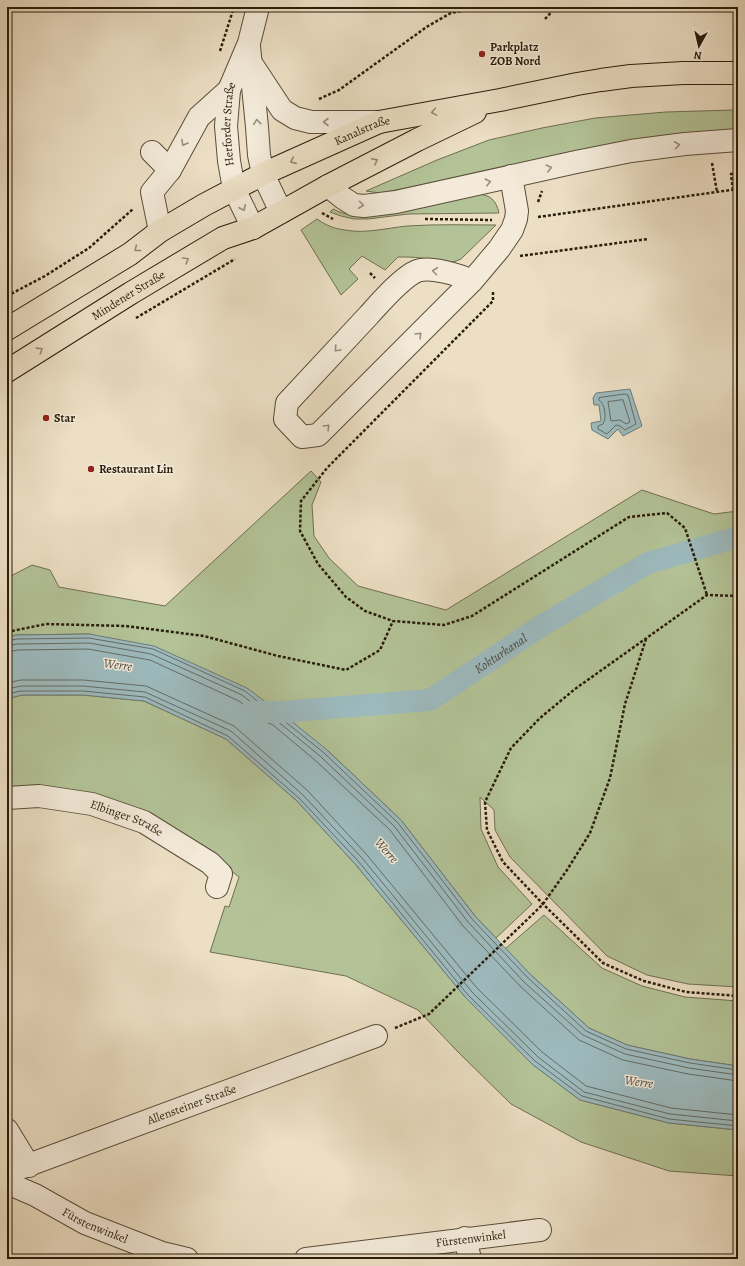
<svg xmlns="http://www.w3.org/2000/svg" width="745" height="1266" font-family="Alegreya,serif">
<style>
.green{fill:#b3c397;stroke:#6e7051}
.water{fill:#9dbabe;stroke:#6f7b76}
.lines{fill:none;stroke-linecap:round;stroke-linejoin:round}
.shore{stroke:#646c64;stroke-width:1}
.canal{stroke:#9dbabe;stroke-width:22}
.minor-casing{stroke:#5a4e39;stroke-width:24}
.major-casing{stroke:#2a1d0b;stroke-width:24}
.path{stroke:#2a1d0b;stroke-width:2.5;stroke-dasharray:3 2;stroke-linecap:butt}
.minor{stroke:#f3ead9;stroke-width:22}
.major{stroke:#ecdfc4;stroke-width:22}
.oneway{stroke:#958871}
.oneway2{stroke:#998e7c}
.poi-dot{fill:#8f2418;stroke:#f3ead9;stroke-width:1.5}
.labels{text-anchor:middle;stroke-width:3;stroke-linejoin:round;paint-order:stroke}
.poi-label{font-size:12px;font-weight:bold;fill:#2a1d0b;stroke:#f3ead9;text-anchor:start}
.street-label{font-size:12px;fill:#2a1d0b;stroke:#f3ead9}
.water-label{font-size:13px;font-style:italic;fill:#4c4c41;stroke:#f3ead9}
</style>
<rect width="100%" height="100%" fill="#ecdfc4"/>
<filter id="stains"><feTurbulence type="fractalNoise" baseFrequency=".005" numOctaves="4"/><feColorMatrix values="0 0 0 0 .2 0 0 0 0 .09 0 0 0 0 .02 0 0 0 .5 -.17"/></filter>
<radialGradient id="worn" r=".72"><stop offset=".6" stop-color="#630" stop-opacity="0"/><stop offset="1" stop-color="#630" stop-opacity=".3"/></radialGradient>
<path class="green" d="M734,110L736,131L625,143L396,190L380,193L366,191L437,160L489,140L542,128L595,118L666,112Z
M475,194C489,194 496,199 499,213L408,214L368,219H354L341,216L330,212L333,209C345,215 354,216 368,216Z
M317,219C325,225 335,229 345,230C365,234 387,228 407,226C436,224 466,225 496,225L461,259C449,266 434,259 421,258C413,257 406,257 398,257L385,270L362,256L349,269L358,279L341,295L301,230Z
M311,471L321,482L312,505L314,536L329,558L358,586L446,610L642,490L714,514L738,511V987L688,984L647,975L607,956L510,857L495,830L494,810L480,797L481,829L498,867L532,904L496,938L475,916L401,820L326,749L89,634L16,635L7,638V578L32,565L50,570L59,587L165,606Z
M22,695H83L144,701L226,739L297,801L356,865L466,998L532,1064L580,1100L669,1123L738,1130V1176L669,1171L581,1142L511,1104L457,1051L418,1010L346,976L210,952L225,906L229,907L239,877L213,857L146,817L7,791V699Z
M544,915L602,968L642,986L685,997L738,1001V1066L690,1059L627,1045L589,1028L531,975L505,949Z"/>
<path class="water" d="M630,389L642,426L623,436L618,429L608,439L592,430L591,423L601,421L599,405H594L593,398L596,393Z
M89,634L154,646L247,688L275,709L280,712L326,749L401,820L475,916L531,975L589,1028L627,1045L690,1059L738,1066V1130L669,1123L580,1100L532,1064L466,998L356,865L297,801L226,739L144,701L83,695H22L7,699V638L16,635Z"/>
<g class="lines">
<path class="shore" d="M625,394L628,395L636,424L625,430L620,426L616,425L607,434L598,429V426L603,424C607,418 605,404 599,400V398Z
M623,400L630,422L626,424L620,420L611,421L608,402Z
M7,641L17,639L89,638L153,649L245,691L272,713L278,716L323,752L398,823L472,919L528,978L586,1031L626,1049L690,1063L738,1070
M7,646L17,644L89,643L151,654L242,695L270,717L276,720L320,756L394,826L468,922L524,982L583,1035L625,1054L689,1068L738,1075
M7,652L18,650L88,649L150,660L239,701L266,722L273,725L316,761L390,830L463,926L520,986L579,1040L623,1060L688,1074L738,1081
M7,683L21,680H83L146,686L234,726L308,791L367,855L477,988L542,1052L586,1086L671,1108L738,1115
M7,689L21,686H83L145,692L231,731L303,795L363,859L472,992L538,1057L584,1092L670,1114L738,1121
M7,694L21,691H83L145,697L228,736L300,799L359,862L468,995L535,1061L582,1096L669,1119L738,1126"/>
<path class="canal" id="s1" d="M251,712H280L430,700L541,626L648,563L738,537"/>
<defs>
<g id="minor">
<path d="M249,46L257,127L259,155L263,174L281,212"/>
<path d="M253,66L282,110L295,118L311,122H379"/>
<path d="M152,152L170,170"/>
<path d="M328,186L343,198L354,205L364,206L396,202L576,162L631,151L685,144L738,140"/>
<path id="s2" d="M253,228L234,189L229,161L226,126L229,90L249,43L258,7"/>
<path d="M160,231L152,192L170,170L199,117L229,90"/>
<path d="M472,281C460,275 430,266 417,271C402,277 379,304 368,316C341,345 314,374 287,403L285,419L302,437L318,435L472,281L499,249L512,230L516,219L517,211L511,176"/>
<path id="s3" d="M7,798L39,796L92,804L144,822L210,863L221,874L217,887"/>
<path d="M7,1130L29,1166"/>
<path id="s4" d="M7,1173L376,1036"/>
<path id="s5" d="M7,1183L35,1195L85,1223L162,1253L187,1259"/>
<path d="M465,1238L470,1259"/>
<path id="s6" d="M306,1259L540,1230"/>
</g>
<g id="major">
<path id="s7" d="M7,329L130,254L160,231L204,205L263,174L379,122L500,100L577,84L601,80L631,76L683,73H738"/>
<path id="s8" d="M7,371L131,293L223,238L253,228L328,186L417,140L475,112"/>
</g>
</defs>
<use href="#minor" class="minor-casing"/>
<use href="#major" class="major-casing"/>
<path class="path" d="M545,19L556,7
M220,51L234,7
M319,99L339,90L428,26L451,13L480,7
M712,163L717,192
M733,190L731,174L738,173
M538,202L542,191
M322,213L333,219
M538,217L738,189
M425,219L492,220
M520,256L648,239
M370,273L375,278
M493,292V301L327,468L301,501L300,531L318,564L346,597L365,611L393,621L444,625L472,616L629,517L667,513L685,528L707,595
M7,296L45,276L89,248L133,209
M136,318L235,259
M738,596L707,595L575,689L540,718L511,748L485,802L487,830L503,862L543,904L603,963L644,981L686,992L738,996
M7,632L46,624L126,626L204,636L278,656L346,670L380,650L393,621
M395,1028L429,1014L535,912L543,904L567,870L590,833L610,778L625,704L646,639"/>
<use href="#minor" class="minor"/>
<use href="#major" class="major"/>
</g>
<defs><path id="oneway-chevron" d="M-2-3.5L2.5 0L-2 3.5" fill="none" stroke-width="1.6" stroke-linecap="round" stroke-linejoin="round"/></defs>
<g class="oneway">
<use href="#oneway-chevron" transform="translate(434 112) rotate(170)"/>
<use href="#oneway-chevron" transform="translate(293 161) rotate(156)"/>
<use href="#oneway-chevron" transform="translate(375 161) rotate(-27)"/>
<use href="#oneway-chevron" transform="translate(137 249) rotate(142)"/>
<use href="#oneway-chevron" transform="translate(186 260) rotate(-31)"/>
<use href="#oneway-chevron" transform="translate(40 350) rotate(-32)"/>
</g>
<g class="oneway2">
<use href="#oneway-chevron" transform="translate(257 122) rotate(-96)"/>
<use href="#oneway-chevron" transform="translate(326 122) rotate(-180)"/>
<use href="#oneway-chevron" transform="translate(184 143) rotate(119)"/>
<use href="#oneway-chevron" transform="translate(677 145) rotate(-8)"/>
<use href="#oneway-chevron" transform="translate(549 168) rotate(-13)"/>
<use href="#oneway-chevron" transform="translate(488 182) rotate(-13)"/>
<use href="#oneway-chevron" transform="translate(361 205) rotate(7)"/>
<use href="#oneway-chevron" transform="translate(243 208) rotate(65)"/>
<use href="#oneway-chevron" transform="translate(435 271) rotate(-173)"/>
<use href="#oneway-chevron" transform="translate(419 335) rotate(-45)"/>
<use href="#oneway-chevron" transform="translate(337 349) rotate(133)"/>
<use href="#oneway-chevron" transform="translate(327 427) rotate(-45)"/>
</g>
<g class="poi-dot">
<circle cx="482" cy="54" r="4"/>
<circle cx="46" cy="418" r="4"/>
<circle cx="91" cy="469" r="4"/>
</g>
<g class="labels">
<g class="poi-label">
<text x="490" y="51">Parkplatz<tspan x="490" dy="14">ZOB Nord</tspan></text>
<text x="54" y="422">Star</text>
<text x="99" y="473">Restaurant Lin</text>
</g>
<g class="street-label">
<text dy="4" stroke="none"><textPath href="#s2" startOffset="109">Herforder Straße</textPath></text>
<text dy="4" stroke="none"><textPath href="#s7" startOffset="408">Kanalstraße</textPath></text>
<text dy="4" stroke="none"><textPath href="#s8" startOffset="143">Mindener Straße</textPath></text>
<text dy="4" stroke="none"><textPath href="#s3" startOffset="123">Elbinger Straße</textPath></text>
<text dy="4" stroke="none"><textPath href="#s4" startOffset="197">Allensteiner Straße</textPath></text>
<text dy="4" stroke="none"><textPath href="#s5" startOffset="98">Fürstenwinkel</textPath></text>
<text dy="4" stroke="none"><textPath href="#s6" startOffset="166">Fürstenwinkel</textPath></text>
</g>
<g class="water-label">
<text dy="5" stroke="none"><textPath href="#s1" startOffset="264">Kokturkanal</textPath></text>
<text transform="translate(118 664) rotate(7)" y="5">Werre</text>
<text transform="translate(387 850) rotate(48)" y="5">Werre</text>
<text transform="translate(639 1081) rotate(8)" y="5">Werre</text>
</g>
</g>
<rect width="745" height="1266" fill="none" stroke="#ecdfc4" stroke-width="24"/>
<rect x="8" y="8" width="729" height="1250" fill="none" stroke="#2a1d0b" stroke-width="2"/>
<rect x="12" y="12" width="721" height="1242" fill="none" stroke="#2a1d0b"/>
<g transform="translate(699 46) rotate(188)" stroke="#f3ead9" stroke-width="3" paint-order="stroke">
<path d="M0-3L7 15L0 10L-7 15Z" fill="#2a1d0b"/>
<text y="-6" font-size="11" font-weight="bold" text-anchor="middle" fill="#2a1d0b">N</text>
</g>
<rect width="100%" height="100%" filter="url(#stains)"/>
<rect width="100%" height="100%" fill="url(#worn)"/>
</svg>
